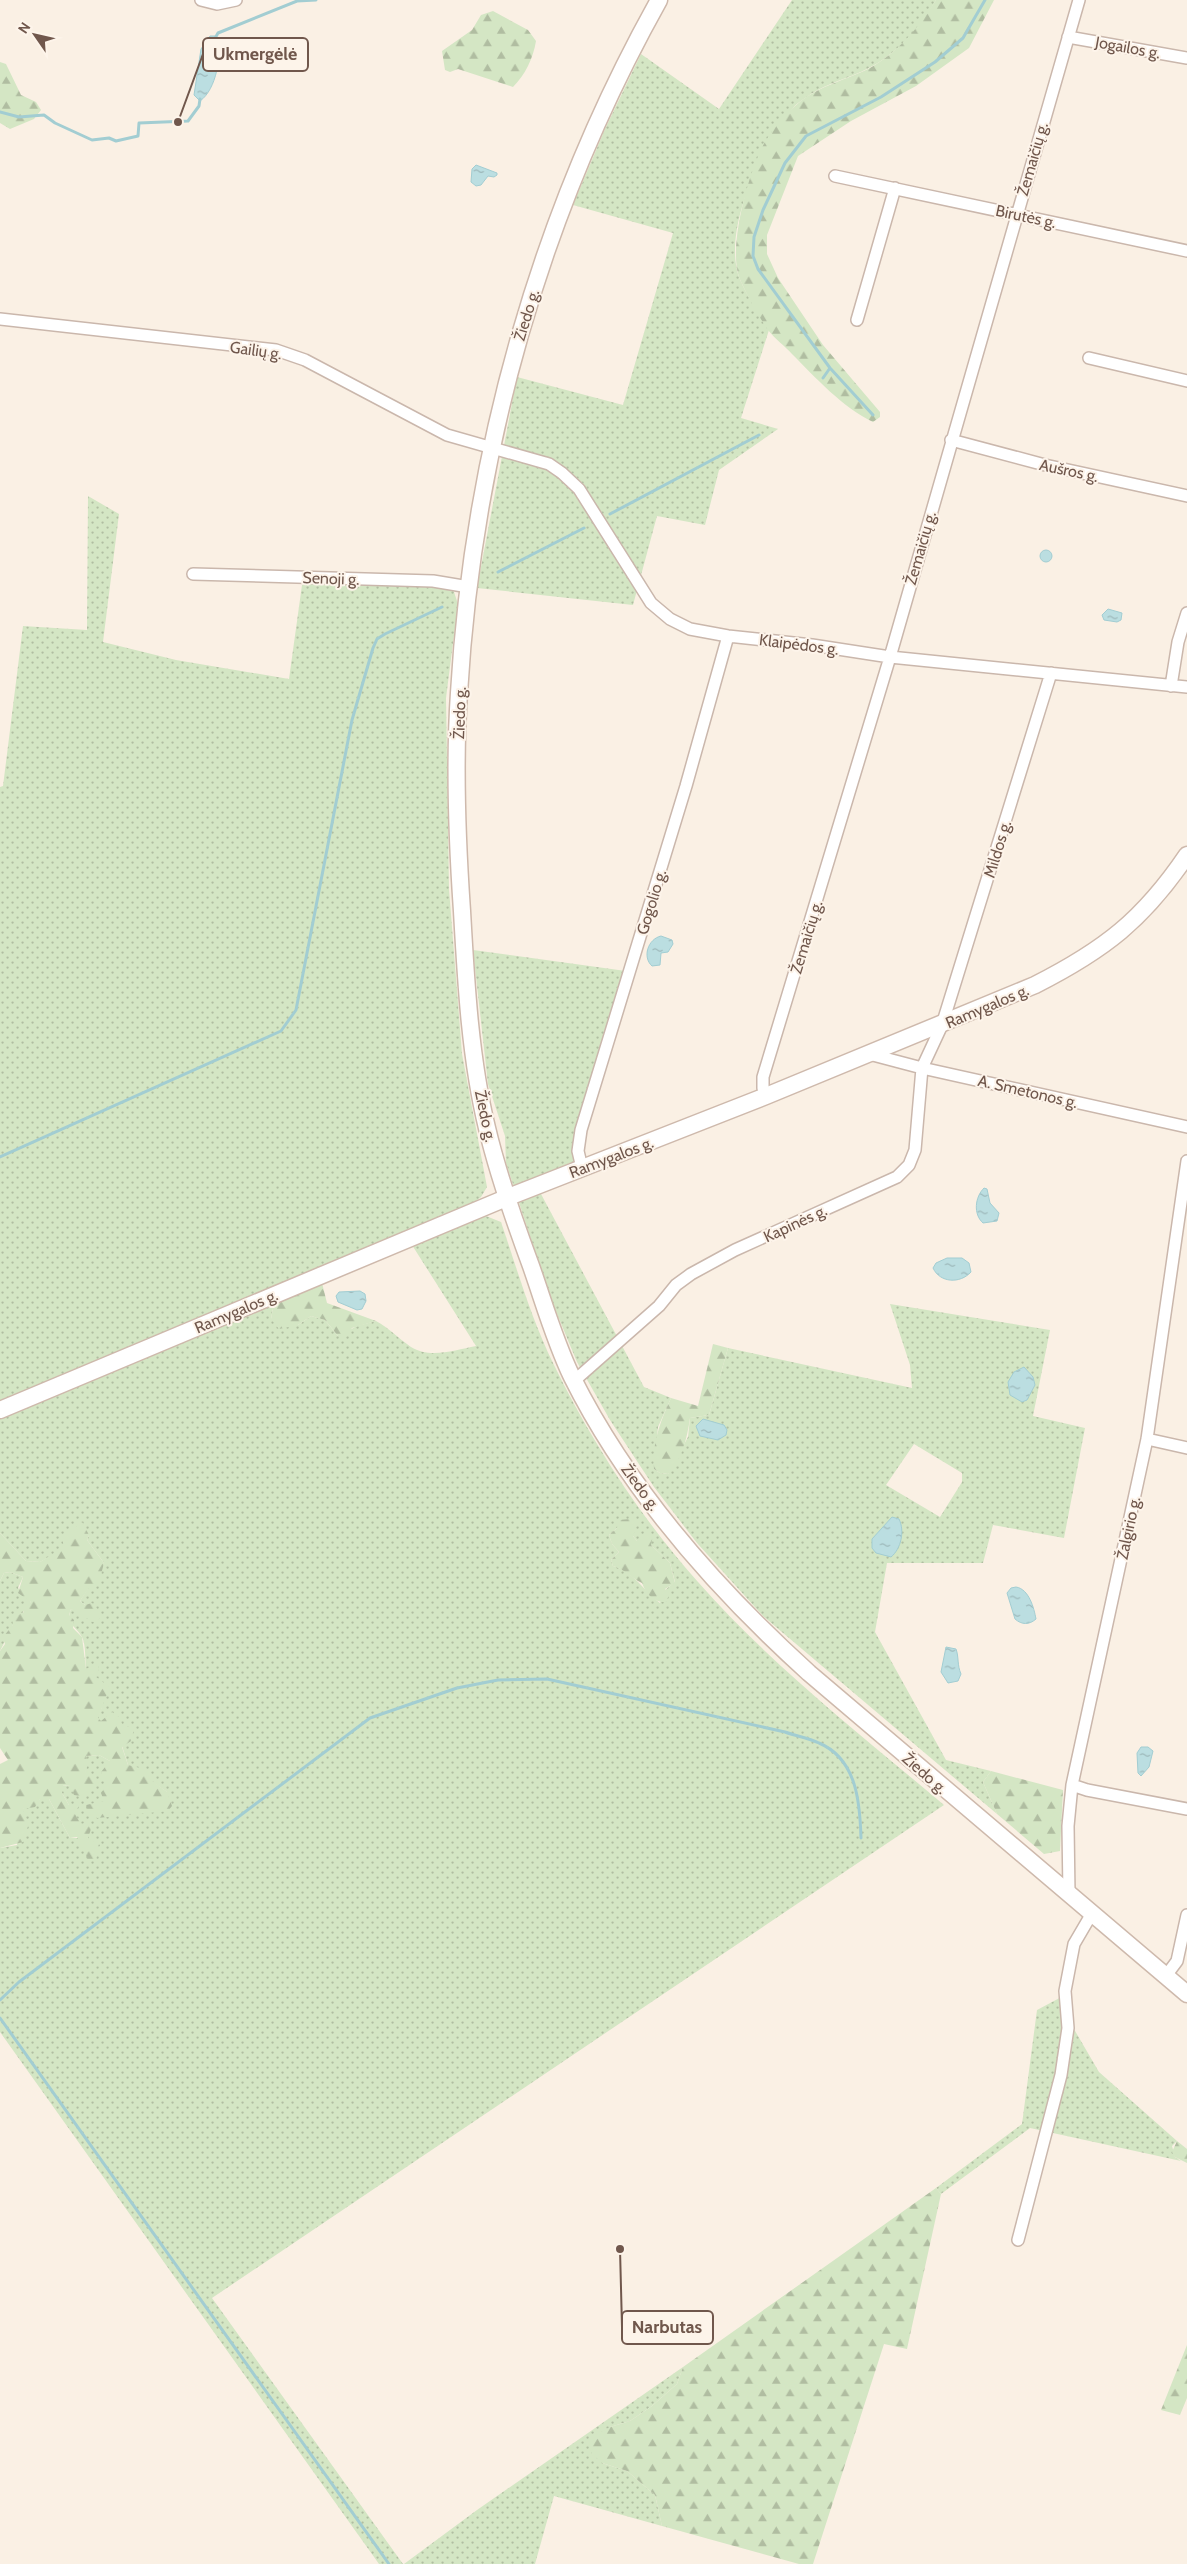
<svg xmlns="http://www.w3.org/2000/svg" width="1187" height="2564" font-family="Cabin,sans-serif">
<style>
.grass{fill:url(#grass-dots);fill-rule:evenodd}
.forest{fill:url(#forest-firs)}
.water{fill:url(#water-ripples);stroke:#a2cdd2}
.lines{fill:none;stroke-linecap:round;stroke-linejoin:round}
.stream{stroke:#a2cdd2;stroke-width:3}
.street-casing{stroke:#cab7ac;stroke-width:14}
.secondary-casing{stroke:#ceb9ac;stroke-width:19}
.street{stroke:#fff;stroke-width:11}
.secondary{stroke:#fff;stroke-width:16}
.labels{text-anchor:middle;stroke-width:4;stroke-linejoin:round;paint-order:stroke}
.street-label{font-size:16px;fill:#70574c;stroke:#fdf4ea}
.leader{fill:none;stroke:#70574c;stroke-width:2}
.callout-dot{fill:#70574c;stroke:#fdf4ea;stroke-width:2}
.callout{fill:#fdf4ea;stroke:#70574c;stroke-width:2}
.callout-label{font-size:18px;text-anchor:middle;font-weight:bold;fill:#70574c}
</style>
<defs>
<pattern id="grass-dots" width="8" height="8" patternUnits="userSpaceOnUse" patternTransform="scale(1.25)"><rect width="8" height="8" fill="#d4e6c4"/><path d="M2 2h.1M6 6h.1" fill="none" stroke="#b0bda1" stroke-width="1.8" stroke-linecap="round"/></pattern>
<pattern id="forest-firs" width="22" height="20" patternUnits="userSpaceOnUse" patternTransform="scale(1.25)"><rect width="22" height="20" fill="#d4e6c4"/><path d="M5 1l3.5 6h-7zM16 11l3.5 6h-7z" fill="#b0bda1"/></pattern>
<pattern id="water-ripples" width="26" height="14" patternUnits="userSpaceOnUse" patternTransform="scale(1.25)"><rect width="26" height="14" fill="#bbdee1"/><path d="M2 4q2-2 4 0t4 0M15 11q2-2 4 0t4 0" fill="none" stroke="#9cb7b9"/></pattern>
</defs>
<rect width="100%" height="100%" fill="#faf0e4"/>
<path class="grass" d="M792,0H936C920,28 897,54 867,69C849,78 828,83 811,94C806,98 798,102 793,108C763,144 722,229 739,277C746,295 759,313 769,330L741,418L778,429L719,470L705,525L657,516L633,605L477,588L517,377L623,405L673,233L573,205L605,129L641,54L719,109Z
M88,496L119,514L103,642L176,660L289,679L302,585L318,580L432,585L453,589L458,604L446,698L449,889L462,1054L487,1187L481,1197L472,1204L0,1402V787L3,786L23,626L87,630Z
M473,950L633,972L585,1132L584,1157L533,1179L644,1387L671,1398L658,1427L654,1469L660,1473L668,1474L688,1437L690,1418L709,1415L728,1348L912,1388L910,1365L890,1304L1050,1330L1033,1416L1085,1428L1064,1538L993,1525L983,1563H887L875,1632L946,1760L991,1771L983,1782L997,1814L763,1616L697,1543L654,1487L610,1420L577,1362L550,1297L506,1163L505,1136L488,1084ZM914,1444L962,1473V1482L940,1517L886,1485Z
M486,1216L501,1222C517,1269 531,1318 553,1363C591,1441 640,1517 698,1582C771,1665 860,1734 944,1805L212,2298L403,2564H379L0,2032V1848L17,1845L23,1809L40,1799H49L70,1838H88L62,1793V1785L70,1786L85,1773L86,1756L99,1755L167,1792L128,1765L122,1746L97,1718C108,1700 102,1681 86,1669C85,1660 86,1645 82,1637C76,1626 65,1624 71,1609L78,1611L85,1605L80,1601L104,1563L87,1540L89,1535L40,1562L26,1561L0,1533V1417L274,1303L271,1319L298,1325L311,1316L325,1320L338,1336L357,1326L376,1321C389,1328 398,1338 411,1347C430,1359 455,1350 476,1346L412,1245ZM617,1528L633,1536L637,1541L651,1545L670,1563L675,1582L665,1590L660,1603C643,1590 633,1571 613,1566L611,1560L619,1552L612,1544L609,1535Z
M10,1572L23,1577L18,1588L31,1602L13,1625L0,1651V1581L4,1573Z
M1069,1993L1071,2024L1099,2072L1177,2141L1172,2146L1175,2157L1181,2161L1030,2128L941,2194L936,2188L1022,2124L1037,2010Z
M683,2367L677,2384L652,2406L630,2421L610,2427L602,2463L627,2471L655,2495L662,2526L554,2496L535,2564H404L477,2510Z"/>
<path class="forest" d="M936,0H994L969,48L916,86L851,121L798,156L767,235V254L778,278L823,345L880,412V417L873,422C842,407 816,378 792,354C785,346 775,339 768,330C759,317 745,292 739,277C728,246 749,170 765,142C772,130 784,116 794,107C815,87 843,81 868,69C898,53 918,28 936,0Z
M493,11L528,30L536,41C533,59 525,75 513,87L458,69L450,72L445,70L442,51L472,30L481,15Z
M0,62L6,64L21,95L36,102L41,110L34,119L10,129L0,123Z
M322,1283L327,1303L376,1321L352,1328L346,1337L338,1336L325,1320L311,1316L298,1325L279,1329L271,1319L274,1303Z
M713,1344L728,1348L709,1415L690,1418C687,1439 682,1459 668,1474L660,1473L654,1469C652,1443 660,1422 671,1398L698,1406Z
M631,1519L638,1522L633,1536L637,1541L645,1533L653,1535L651,1545L670,1563L675,1583L665,1589L669,1595L666,1602C654,1603 646,1594 642,1583C631,1578 625,1569 613,1566L611,1560L619,1552L612,1544L609,1535L617,1528L618,1520Z
M82,1522L89,1535L87,1540L104,1563L98,1586L89,1588L80,1601L85,1605L92,1603L101,1613L99,1619L93,1622L71,1609L69,1615L74,1620L73,1628L82,1637L86,1669L97,1663L99,1668L96,1677L111,1688C104,1698 103,1707 98,1718L101,1721L112,1712L119,1717L122,1724L134,1729L131,1741L122,1747L128,1765L148,1770L151,1780L167,1792L172,1806L168,1811L97,1818L87,1811L86,1805L104,1801L101,1793L107,1785L101,1772L110,1761L99,1755L86,1756L88,1764L85,1773L92,1776L96,1784C90,1795 86,1797 74,1795L70,1786L63,1785L62,1793L69,1805H79L75,1814L81,1824L87,1823L91,1829L88,1838L100,1845L96,1859L89,1862L77,1837L70,1838L49,1799H40L35,1807L23,1809L28,1826L23,1842L0,1848V1764L8,1760L0,1748V1651L5,1644L3,1637L13,1625L12,1618L24,1612L23,1607L31,1602L18,1593L23,1577L10,1572L4,1573L0,1581V1533L26,1561L40,1562L64,1547L62,1538Z
M991,1771L1063,1790L1060,1851L1044,1854L997,1814L983,1782Z
M1177,2141L1187,2149V2163L1175,2157L1172,2152Z
M936,2188L941,2194L907,2349L884,2344L813,2564H799L662,2526L655,2495L627,2471L602,2463L592,2454L589,2447L593,2436L610,2427L630,2421L652,2406L677,2384L683,2367Z
M1187,2345V2398L1180,2415L1161,2410Z"/>
<path class="water" d="M210,36H216C223,54 216,90 200,101L194,95L201,49Z
M476,165L497,173V175L494,177L488,176L481,185L476,186L471,182L472,169Z
M1040 556a6 6 0 1 1 12 0a6 6 0 1 1-12 0Z
M1108,609L1122,613L1121,620L1117,622L1104,620L1102,615Z
M661,936L672,940L673,944L668,952L661,953L660,965L652,966C642,957 648,939 661,936Z
M984,1188L987,1189L990,1203L999,1213L997,1221L983,1223C973,1214 975,1197 984,1188Z
M947,1258H962L969,1263L971,1272C960,1284 940,1283 933,1268L936,1263Z
M360,1291L365,1294L366,1301L362,1309L357,1310L338,1302L336,1296L339,1292Z
M1024,1367L1033,1377L1035,1385L1027,1400L1022,1402L1010,1395L1008,1382L1014,1372Z
M703,1419L724,1425L727,1430L726,1435L718,1440L700,1436L696,1426Z
M892,1517L899,1519C905,1531 901,1549 891,1557L876,1553L872,1548V1539Z
M1016,1587C1029,1589 1034,1608 1036,1619C1029,1625 1022,1625 1015,1619L1007,1593L1011,1588Z
M946,1647L956,1649C959,1657 957,1665 961,1674L958,1681L948,1683L941,1672Z
M1141,1747H1148L1153,1751L1149,1767L1141,1776L1138,1773L1137,1753Z"/>
<g class="lines">
<path class="stream" d="M214,40L218,33L297,1L316,0
M0,112L19,117L44,115L55,123L92,140L109,138L116,141L138,136L139,123L188,121L199,106L200,99
M823,378L830,368
M873,415L830,368L758,269L753,256L754,237L763,210L785,163L806,136L881,97L935,62L963,38L985,0
M610,514L759,435
M498,572L584,528
M0,1157L281,1031L296,1010L352,720L373,648L377,639L385,634L442,607
M0,2000L19,1982L370,1718L457,1688L498,1680L547,1679L785,1732C796,1736 808,1738 819,1743C857,1759 860,1803 861,1838
M0,2018L389,2564"/>
<defs>
<path id="street" d="M201,0L217,4L236,0
M1068,37L1187,58
M835,176L1187,251
M0,319L276,350L305,360L447,435L549,464L562,473L579,489L651,603L670,619L690,629L728,636L812,645L890,657L1187,687
M857,320L895,188
M1089,358L1187,381
M951,440L1045,465L1187,496
M193,574L433,581L469,587
M1171,686L1178,642L1187,613
M869,1054L922,1068L1187,1127
M766,1096L763,1088V1077L890,657L1079,0
M582,1168L578,1151L581,1130L686,786L728,636
M574,1381L659,1306L676,1285L691,1274L735,1250L897,1177L909,1165L915,1150L922,1068L942,1025L1051,673
M1147,1439L1187,1448
M1072,1785L1087,1790L1187,1809
M1069,1894L1068,1826L1072,1785L1147,1439L1187,1161
M1165,1977L1177,1961L1187,1915
M1018,2240L1061,2075L1068,2028L1065,1991L1074,1944L1091,1915"/>
<path id="secondary" d="M659,0C541,211 473,451 459,693C454,765 457,839 462,911C466,982 470,1058 487,1128C498,1175 514,1220 531,1266C544,1303 555,1342 572,1377C629,1491 715,1588 809,1673L1187,1994
M0,1410L506,1198L766,1096L1035,985C1104,950 1143,920 1187,855"/>
</defs>
<use href="#street" class="street-casing"/>
<use href="#secondary" class="secondary-casing"/>
<use href="#street" class="street"/>
<use href="#secondary" class="secondary"/>
</g>
<g class="labels">
<g class="street-label">
<text transform="translate(1128 47) rotate(10)" y="6">Jogailos g.</text>
<text transform="translate(1032 159) rotate(-74)" y="6">Žemaičių g.</text>
<text transform="translate(1026 216) rotate(12)" y="6">Birutės g.</text>
<text transform="translate(526 315) rotate(-73)" y="6">Žiedo g.</text>
<text transform="translate(256 350) rotate(8)" y="6">Gailių g.</text>
<text transform="translate(1069 470) rotate(12)" y="6">Aušros g.</text>
<text transform="translate(920 548) rotate(-74)" y="6">Žemaičių g.</text>
<text transform="translate(331 578) rotate(2)" y="6">Senoji g.</text>
<text transform="translate(799 644) rotate(7)" y="6">Klaipėdos g.</text>
<text transform="translate(459 713) rotate(-88)" y="6">Žiedo g.</text>
<text transform="translate(997 849) rotate(-73)" y="6">Mildos g.</text>
<text transform="translate(651 902) rotate(-73)" y="6">Gogolio g.</text>
<text transform="translate(806 937) rotate(-73)" y="6">Žemaičių g.</text>
<text transform="translate(987 1006) rotate(-23)" y="6">Ramygalos g.</text>
<text transform="translate(1028 1091) rotate(13)" y="6">A. Smetonos g.</text>
<text transform="translate(486 1116) rotate(78)" y="6">Žiedo g.</text>
<text transform="translate(611 1157) rotate(-21)" y="6">Ramygalos g.</text>
<text transform="translate(795 1223) rotate(-25)" y="6">Kapinės g.</text>
<text transform="translate(236 1311) rotate(-23)" y="6">Ramygalos g.</text>
<text transform="translate(641 1487) rotate(54)" y="6">Žiedo g.</text>
<text transform="translate(1128 1528) rotate(-78)" y="6">Žalgirio g.</text>
<text transform="translate(925 1773) rotate(41)" y="6">Žiedo g.</text>
</g>
</g>
<path class="leader" d="M178 122L203 54M620 2249L622 2327"/>
<g class="callout-dot">
<circle cx="178" cy="122" r="5"/>
<circle cx="620" cy="2249" r="5"/>
</g>
<g class="callout">
<rect x="203" y="38" width="105" height="33" rx="5"/>
<rect x="622" y="2311" width="91" height="33" rx="5"/>
</g>
<g class="callout-label">
<text x="255" y="60">Ukmergėlė</text>
<text x="667" y="2333">Narbutas</text>
</g>
<g transform="translate(35 35) rotate(304)" stroke="#fdf4ea" stroke-width="4" paint-order="stroke">
<path d="M0-4L9 19L0 12L-9 19Z" fill="#70574c"/>
<text y="-8" font-size="14" font-weight="bold" text-anchor="middle" fill="#70574c">N</text>
</g>
</svg>
